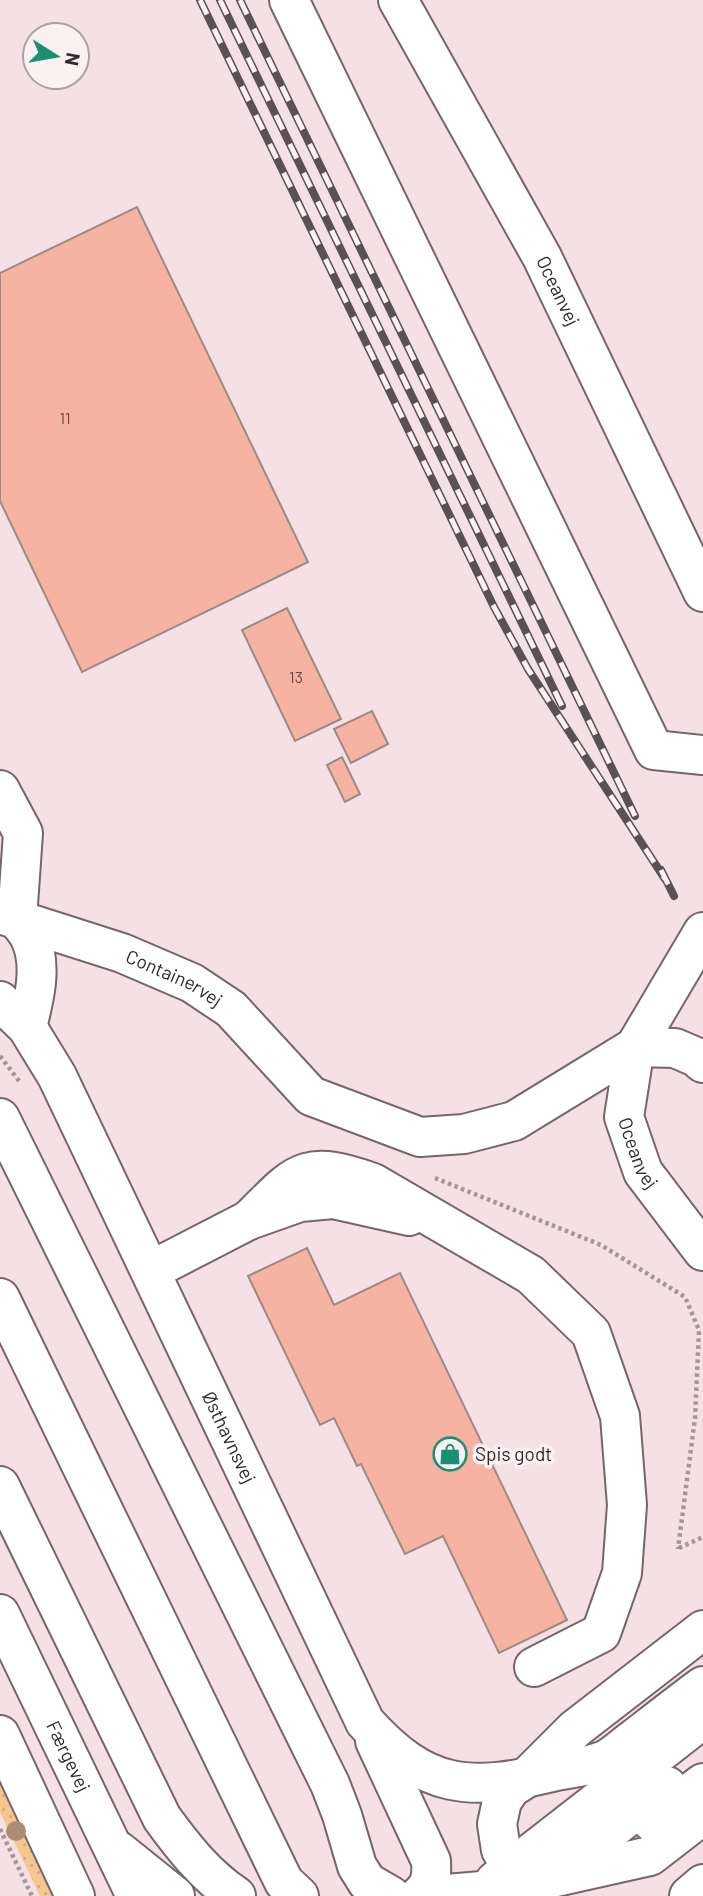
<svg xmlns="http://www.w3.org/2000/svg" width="703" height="1896" font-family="Barlow,sans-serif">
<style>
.grass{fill:url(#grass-dots)}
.building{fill:#f6b3a1;stroke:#9c8a85;stroke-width:2}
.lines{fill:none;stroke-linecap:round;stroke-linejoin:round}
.minor-casing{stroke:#766569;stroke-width:42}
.path{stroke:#a49599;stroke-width:4.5;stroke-dasharray:3.5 3.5;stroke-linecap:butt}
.minor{stroke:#fff;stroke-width:38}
.rail-casing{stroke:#5b5154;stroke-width:8}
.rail{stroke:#fcf0f3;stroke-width:5;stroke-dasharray:16;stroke-linecap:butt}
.tree{fill:#ab8d75}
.labels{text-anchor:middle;stroke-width:7;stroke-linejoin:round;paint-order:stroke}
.number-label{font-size:16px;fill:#624c49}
.street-label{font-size:19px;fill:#312a2c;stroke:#fcf0f3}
.poi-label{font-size:19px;fill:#312a2c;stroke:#fcf0f3;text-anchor:start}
</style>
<defs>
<pattern id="grass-dots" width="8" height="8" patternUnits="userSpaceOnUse" patternTransform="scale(1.75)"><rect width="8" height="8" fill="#f6c690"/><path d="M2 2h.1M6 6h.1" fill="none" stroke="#d3aa7c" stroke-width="1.8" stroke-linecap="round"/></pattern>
</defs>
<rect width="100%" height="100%" fill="#f5e0e5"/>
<path class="grass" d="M0,1770L61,1896H40L0,1812Z"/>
<path class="building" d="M137,207L308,562L82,672L0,501V273Z
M287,608L341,719L295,741L242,630Z
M372,711L388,744L351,763L334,729Z
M342,757L360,794L345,802L327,765Z
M307,1248L334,1305L400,1273L567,1620L499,1653L443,1536L405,1554L361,1464L357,1466L334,1418L320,1425L248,1276Z"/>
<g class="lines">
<defs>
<g id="minor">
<path d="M289,0L654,750L703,755"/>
<path id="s1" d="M398,0L542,257L703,592"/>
<path d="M0,790L23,833L17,919C21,925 27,931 30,938C43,965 34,1000 27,1027"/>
<path id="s2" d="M0,914L122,953L192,983L231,1009L311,1096L420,1137L464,1134L514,1121L635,1047L675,1048L696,1057L703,1063"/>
<path id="s3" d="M703,932L635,1047L624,1117L643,1172L703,1251"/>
<path id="s4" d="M0,1001L27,1027L57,1076L365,1722C425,1789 468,1792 552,1772C569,1768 589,1767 605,1760C615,1755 625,1745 635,1738C657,1721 680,1703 703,1686"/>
<path d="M0,1118L330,1784L342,1815L357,1866L367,1882L391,1896"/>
<path d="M249,1220C297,1172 303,1158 373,1183L531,1275L591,1333L620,1416L627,1505L622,1573L601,1633L534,1667"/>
<path d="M152,1270L249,1220L300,1202L333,1199L409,1216"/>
<path d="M0,1298L284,1882L299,1896"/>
<path d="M0,1486L162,1818C184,1848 205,1875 236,1896"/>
<path id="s5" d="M0,1614L136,1896"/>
<path d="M703,1630L575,1729L525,1779L511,1788L502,1801L497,1824L501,1850L513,1867L528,1877L547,1879L650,1856L703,1815"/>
<path d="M0,1735L75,1896"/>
<path d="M375,1741L431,1861C432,1877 431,1885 419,1896"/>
<path d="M652,1822L703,1783"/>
<path d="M119,1851L175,1896"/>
<path d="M557,1872L667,1786"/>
<path d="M495,1881L703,1719"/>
<path d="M423,1896L505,1889L550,1878"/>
<path d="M689,1896L703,1884"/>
</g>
</defs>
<use href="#minor" class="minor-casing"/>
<path class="path" d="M0,1056L19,1081
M435,1178L601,1245L685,1297L699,1330L695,1418L678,1549
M679,1548L703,1537
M0,1829L32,1896"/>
<use href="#minor" class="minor"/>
<defs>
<path id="rail" d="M200,0L494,607L528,669L665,879
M220,0L562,706
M240,0L635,816
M661,870L674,896"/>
</defs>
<use href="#rail" class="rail-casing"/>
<use href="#rail" class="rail"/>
</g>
<circle class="tree" cx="16" cy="1831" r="10"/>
<defs>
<symbol id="shop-ring" viewBox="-11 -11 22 22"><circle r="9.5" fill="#fcf0f3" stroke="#1c9073" stroke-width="1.5"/><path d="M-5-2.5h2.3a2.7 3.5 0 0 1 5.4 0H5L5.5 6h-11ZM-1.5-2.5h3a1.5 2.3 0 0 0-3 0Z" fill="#1c9073"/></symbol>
</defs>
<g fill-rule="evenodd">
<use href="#shop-ring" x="431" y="1435" width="38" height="38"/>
</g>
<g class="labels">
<g class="number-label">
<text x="65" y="424">11</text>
<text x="296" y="683">13</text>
</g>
<g class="street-label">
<text dy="7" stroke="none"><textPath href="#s1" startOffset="332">Oceanvej</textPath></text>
<text dy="7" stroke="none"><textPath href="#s2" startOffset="186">Containervej</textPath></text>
<text dy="7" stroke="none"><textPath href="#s3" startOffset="243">Oceanvej</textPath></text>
<text dy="7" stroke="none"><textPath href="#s4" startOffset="495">Østhavnsvej</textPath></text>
<text dy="7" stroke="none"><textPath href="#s5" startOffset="158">Færgevej</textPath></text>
</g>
<g class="poi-label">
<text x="475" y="1461">Spis godt</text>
</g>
</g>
<g transform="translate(56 56) rotate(101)"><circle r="33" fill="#fcf0f3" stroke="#aba1a3" stroke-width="2"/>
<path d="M0-5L12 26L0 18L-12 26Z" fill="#1c9073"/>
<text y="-10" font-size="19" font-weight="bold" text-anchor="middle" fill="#312a2c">N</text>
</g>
</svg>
